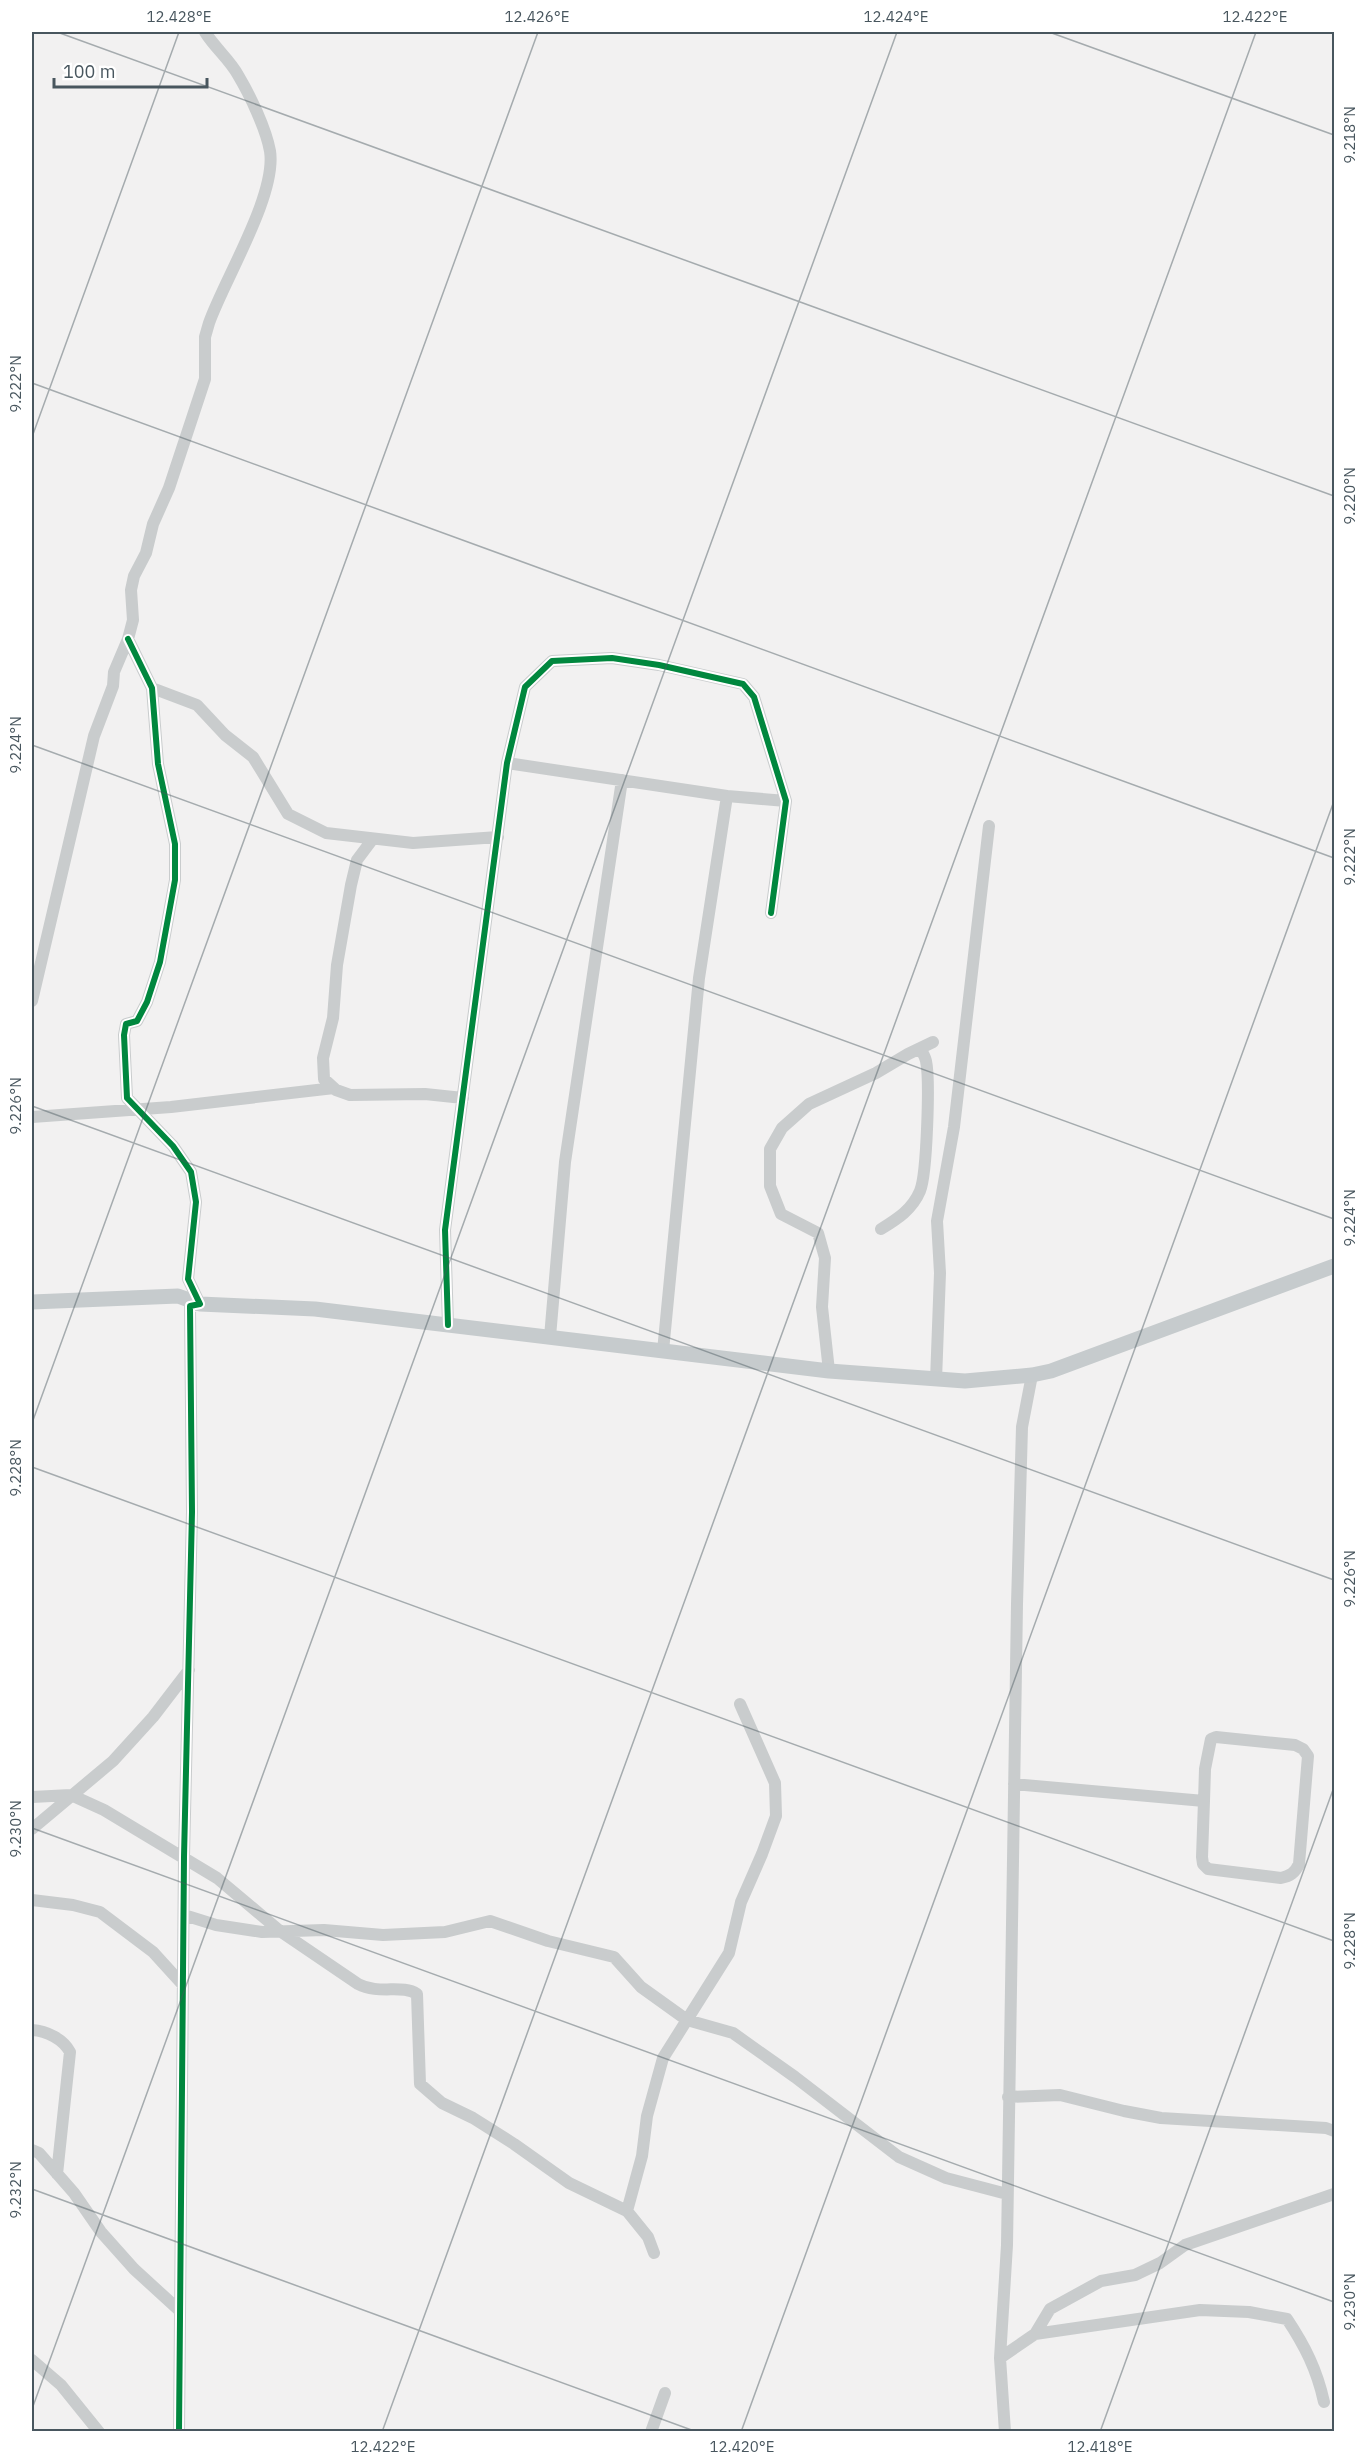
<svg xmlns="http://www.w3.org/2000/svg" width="1366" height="2463" font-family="'IBM Plex Sans',sans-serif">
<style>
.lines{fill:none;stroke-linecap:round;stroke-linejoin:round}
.minor{stroke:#c9cccd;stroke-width:12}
.major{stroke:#c6cbcd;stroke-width:15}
.cycleway-casing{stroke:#fff;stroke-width:10}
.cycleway{stroke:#00873e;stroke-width:6}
.ticks{fill:none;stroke:#48565e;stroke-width:1.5;stroke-opacity:0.45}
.neatline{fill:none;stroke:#48565e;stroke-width:2}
.ticks-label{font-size:15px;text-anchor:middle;fill:#48565e}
</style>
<rect width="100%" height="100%" fill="#f2f1f1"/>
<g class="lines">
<path class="minor" d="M128,639L152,688L158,764L175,844V880L160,962L147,1002L137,1021L126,1024L124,1035L127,1098L173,1146L191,1172L196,1202L188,1279L200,1304L190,1306L192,1512L184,1857L179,2432
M152,688L197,705L225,735L253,757L288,814L326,833L413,843L498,837
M507,763L727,796
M372,840L357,860L351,885L337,965L333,1018L323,1058L324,1079L336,1090L350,1095L425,1094L463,1098
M32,1001L94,736L113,686L114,672L128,639L133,620L131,590L134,576L146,553L153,524L169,488L205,379V337L209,323C224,280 277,195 270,151C266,129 250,95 238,75C230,60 215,48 205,32
M32,1117L171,1107L334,1088
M881,1229C897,1219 912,1210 920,1191C927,1174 930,1079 926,1061C925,1056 922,1052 920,1048
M448,1325L445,1230L507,763L525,687L552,661L612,658L659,665L743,684L754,697L786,801L771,913
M550,1337L565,1162L622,780
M663,1351L699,978L727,796L786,801
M829,1371L822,1307L825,1258L818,1233L781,1214L770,1186V1149L782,1128L809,1104L876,1073L908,1054L933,1042
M936,1380L940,1273L937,1221L954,1127L989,826
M1014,1784L1204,1801L1205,1769L1211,1739L1216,1737L1295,1745L1303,1749L1308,1756L1299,1864C1295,1873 1290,1876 1281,1878L1208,1869L1203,1864L1202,1857L1204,1801
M32,1797L71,1795L104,1810L217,1878L280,1931L358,1984C379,1995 402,1984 417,1994L420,2084L442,2103L473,2118L514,2144L569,2183L627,2211L648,2237L654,2253
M32,1829L113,1761L153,1717L189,1670
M32,1900L73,1905L100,1912L153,1952L183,1985
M184,1915L216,1925L262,1932L324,1930L383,1935L445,1932L490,1921L548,1941L614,1957L641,1987L687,2020L733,2033L795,2077L899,2157L946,2178L1007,2194
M32,2030C47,2031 63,2039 70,2052L57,2174
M1008,2097L1060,2095L1124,2111L1161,2118L1326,2128L1334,2131
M32,2150L39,2153L74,2193L101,2232L134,2269L180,2311
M627,2211L642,2156L647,2116L663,2058L729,1953L741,1902L762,1854L776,1816L775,1783L740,1704
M1035,2334L1200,2310L1249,2312L1287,2319C1305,2346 1317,2370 1324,2402
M1000,2358L1035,2334L1050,2309L1101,2281L1135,2275L1160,2263L1185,2245L1334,2194
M32,2360L61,2385L99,2432
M651,2432L665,2393
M1005,2432L1000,2358L1007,2245L1017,1604L1022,1427L1032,1375"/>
<path class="major" d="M32,1302L178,1296L200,1304L315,1309L829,1371L965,1381L1032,1375L1051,1371L1334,1266"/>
<defs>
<path id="cycleway" d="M128,639L152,688L158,764L175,844V880L160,962L147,1002L137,1021L126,1024L124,1035L127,1098L173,1146L191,1172L196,1202L188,1279L200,1304L190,1306L192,1512L184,1857L179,2432
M448,1325L445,1230L507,763L525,687L552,661L612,658L659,665L743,684L754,697L786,801L771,913"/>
</defs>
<use href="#cycleway" class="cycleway-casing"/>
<use href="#cycleway" class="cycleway"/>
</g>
<path class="ticks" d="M57,32L1334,496M1049,32L1334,135M32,383L1334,858M32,437L179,32M32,745L1334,1219M32,1106L1334,1580M32,1423L538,32M32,1467L1334,1941M32,1828L1334,2302M32,2189L697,2432M32,2409L897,32M382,2432L1256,32M741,2432L1334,801M1100,2432L1334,1787"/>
<rect width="1366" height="2463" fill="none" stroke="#ffffff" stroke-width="66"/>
<path d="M54 78v9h153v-9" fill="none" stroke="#48565e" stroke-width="3"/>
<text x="63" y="78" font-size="18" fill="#48565e" stroke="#ffffff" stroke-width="4.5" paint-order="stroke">100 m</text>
<rect x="33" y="33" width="1300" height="2397" class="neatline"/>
<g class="ticks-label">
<text x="179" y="22">12.428°E</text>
<text x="537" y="22">12.426°E</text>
<text x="896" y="22">12.424°E</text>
<text x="1255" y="22">12.422°E</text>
<text transform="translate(1350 135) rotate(-90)" y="5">9.218°N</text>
<text transform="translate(16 384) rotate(-90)" y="5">9.222°N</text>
<text transform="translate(1350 496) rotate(-90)" y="5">9.220°N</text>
<text transform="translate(16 745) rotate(-90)" y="5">9.224°N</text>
<text transform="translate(1350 857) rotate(-90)" y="5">9.222°N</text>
<text transform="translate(16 1106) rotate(-90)" y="5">9.226°N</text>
<text transform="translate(1350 1218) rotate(-90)" y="5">9.224°N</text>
<text transform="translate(16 1468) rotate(-90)" y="5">9.228°N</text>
<text transform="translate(1350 1579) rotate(-90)" y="5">9.226°N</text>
<text transform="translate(16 1829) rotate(-90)" y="5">9.230°N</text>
<text transform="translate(1350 1941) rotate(-90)" y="5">9.228°N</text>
<text transform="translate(16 2190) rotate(-90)" y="5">9.232°N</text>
<text transform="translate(1350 2302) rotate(-90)" y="5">9.230°N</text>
<text x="383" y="2452">12.422°E</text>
<text x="742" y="2452">12.420°E</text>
<text x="1100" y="2452">12.418°E</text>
</g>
</svg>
